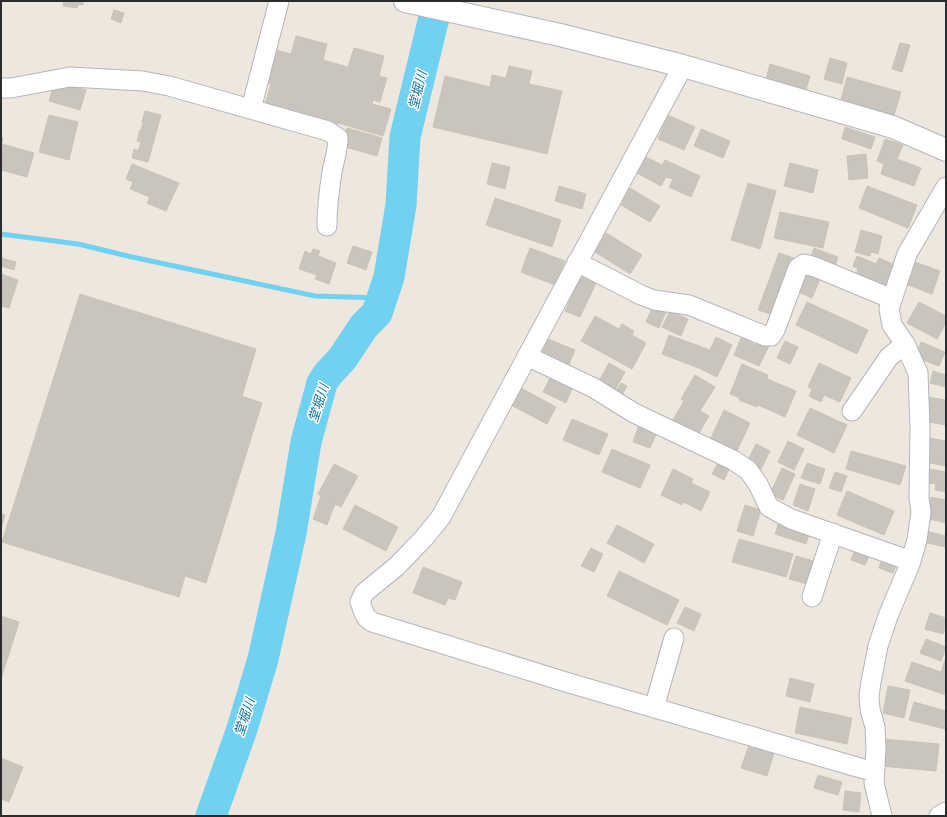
<svg xmlns="http://www.w3.org/2000/svg" width="947" height="817" font-family="Roboto,'Noto Sans JP',sans-serif">
<style>
.lines{fill:none;stroke-linecap:round;stroke-linejoin:round}
.stream{stroke:#70d1f1;stroke-width:5}
.river{stroke:#70d1f1;stroke-width:31}
.building{fill:#c9c5bd;stroke:#cac3b8}
.minor-casing{stroke:#b2b5c0;stroke-width:21}
.tertiary-casing{stroke:#b2b5c0;stroke-width:24}
.minor{stroke:#fff;stroke-width:19}
.tertiary{stroke:#fff;stroke-width:22}
.labels{text-anchor:middle;stroke-width:3;stroke-linejoin:round;paint-order:stroke}
.water-label{font-size:13px;font-style:italic;fill:#0b70a1;stroke:#fff}
</style>
<rect width="100%" height="100%" fill="#eee7de"/>
<g class="lines">
<path class="stream" d="M1,234L78,244L132,257L315,296L381,298"/>
<path class="river" d="M211,816L242,729L263,659L291,533L306,442L322,383L328,374L342,359L364,326L377,313L389,277L401,205L405,137L438,1"/>
</g>
<path class="building" d="M64,1H83V5L78,4L77,8L63,6Z
M114,10L124,13L121,23L111,19Z
M296,36L327,44L323,60L348,67L354,48L384,56L379,76L387,78L380,102L373,100L372,104L391,109L383,136L338,123L337,125L265,104L271,84L267,83L276,50L291,54Z
M900,43L910,45L902,72L892,69Z
M830,58L847,63L842,84L824,79Z
M770,64L810,76L806,90L766,79Z
M509,66L532,71L529,84L562,91L547,154L433,127L445,76L490,87L492,75L506,78Z
M847,77L901,92L894,115L841,100Z
M65,84L86,90L80,110L49,101L54,85Z
M145,111L161,115L148,162L132,158L134,149L138,151L141,142L137,141L140,130H141L143,123L142,122Z
M49,115L78,122L69,160L39,152Z
M668,115L695,127L684,150L658,139Z
M845,127L875,137L871,149L842,139Z
M347,128L382,138L377,156L342,146Z
M701,129L730,141L723,158L694,146Z
M1,137L3,138L2,144L34,153L27,177L1,170Z
M885,139L903,145L897,159L921,168L914,186L881,174L884,164L877,161Z
M866,154L868,178L849,180L847,156Z
M646,157L662,165L665,160L700,176L691,197L669,187L673,179L666,177L661,186L637,173Z
M492,163L510,167L505,189L487,184Z
M790,163L818,170L813,193L784,186Z
M132,164L179,183L166,211L147,203L150,197L130,189L133,182L126,179Z
M748,183L776,191L760,249L731,240Z
M559,186L586,194L582,209L555,201Z
M867,186L917,205L908,228L859,208Z
M630,188L660,206L650,222L621,205Z
M495,198L561,220L552,247L486,225Z
M780,212L829,222L823,248L774,238Z
M861,230L882,236L878,254L871,252L870,256L855,252Z
M606,233L642,255L630,274L595,252Z
M353,246L372,252L366,270L347,263Z
M530,248L565,261L555,285L521,272Z
M814,248L838,257L834,269L810,261Z
M313,249L320,251L318,256L336,263L329,284L315,279L317,275L299,269L305,251L311,254Z
M779,253L794,258L773,315L758,310Z
M857,256L876,264L879,258L895,265L886,287L856,275L858,269L853,266Z
M1,258L16,262L14,270L1,266Z
M912,261L940,271L932,294L903,283Z
M805,270L821,277L812,298L796,291Z
M583,272L598,279L580,317L565,311Z
M1,274L18,280L9,308L1,306Z
M80,294L256,349L242,396L262,403L206,583L185,576L179,597L2,542Z
M807,302L868,330L857,354L796,325Z
M919,302L946,316V323L937,339L907,323Z
M653,306L666,312L659,328L646,322Z
M670,311L688,319L681,336L662,327Z
M595,316L619,329L622,324L634,331L632,335L646,343L632,369L581,341Z
M669,335L710,350L716,337L732,345L717,377L701,369L662,354Z
M741,338L756,345L758,341L769,346L759,366L734,355Z
M548,339L575,350L568,367L541,356Z
M785,341L798,347L790,364L777,358Z
M921,342L945,352L939,366L915,357Z
M609,363L625,372L613,394L597,385Z
M819,363L851,378L840,402L824,395L821,402L809,396L812,389L808,387Z
M742,364L768,375L767,379L796,391L785,417L758,405L757,407L739,400L740,398L730,394Z
M933,371L946,375V387L930,383Z
M695,375L715,387L700,411L709,416L696,438L671,423L684,401L681,399Z
M550,378L572,389L566,403L543,392Z
M621,383L627,386L621,397L615,394Z
M521,388L556,407L547,424L511,405Z
M928,397L946,400V425L923,421Z
M810,408L847,425L834,453L797,435Z
M724,410L750,423L736,453L710,440Z
M572,419L608,434L599,455L563,440Z
M639,425L657,432L650,448L633,442Z
M929,438L946,441V466L925,462Z
M788,441L804,449L794,470L778,462Z
M756,444L770,451L760,471L746,464Z
M612,449L650,465L640,488L602,472Z
M851,451L906,466L900,485L846,469Z
M719,461L730,467L724,480L712,474Z
M807,463L825,469L820,484L801,478Z
M334,464L358,476L341,507L335,504L327,525L313,519L321,496L318,494Z
M782,468L795,474L783,500L770,494Z
M673,469L693,479L691,483L710,492L701,511L684,502L682,505L661,495Z
M930,469L946,472V492L935,490L936,484L928,483Z
M835,472L847,476L841,492L829,488Z
M800,484L815,489L808,511L793,505Z
M847,491L894,511L884,535L837,515Z
M931,497L946,500V523L926,518Z
M355,505L398,527L386,551L343,529Z
M745,505L761,510L753,536L737,531Z
M1,514L5,515L1,529Z
M780,518L811,528L806,544L775,534Z
M617,525L654,544L644,563L607,543Z
M926,531L946,536V547L923,542Z
M739,539L793,554L786,577L732,562Z
M856,546L871,552L865,565L851,560Z
M591,548L603,554L594,572L581,566Z
M796,556L817,562L811,585L789,579Z
M882,559L896,565L893,573L879,568Z
M423,567L462,582L455,600L448,598L445,605L413,593Z
M619,571L679,600L667,625L607,596Z
M685,607L701,614L694,631L677,623Z
M930,613L946,618V625L943,634L925,629Z
M1,616L19,622L1,679Z
M926,639L946,647L941,661L920,653Z
M945,660L946,695L905,681L912,662L941,672Z
M790,678L814,684L810,702L786,696Z
M888,686L910,690L904,718L883,713Z
M914,702L946,711L945,729L909,720Z
M800,707L852,718L847,744L795,733Z
M883,739L939,744L936,771L881,766Z
M749,745L774,753L767,776L741,768Z
M1,758L23,767L9,802L1,799Z
M818,775L842,782L838,795L814,788Z
M845,791L861,793L859,812L843,810Z"/>
<g class="lines">
<defs>
<path id="minor" d="M683,66L441,517L424,538L397,566L364,593L360,602L364,613L367,618L372,622L569,683L874,772
M1,88H11L70,77L143,81L169,86L328,131L338,138C338,150 334,161 332,172C329,191 327,208 327,226
M251,109L279,1
M577,262L641,295L654,300L689,305L765,336H771L775,330L798,268L804,264L815,267L892,299
M527,356L594,388L634,413L733,460L748,470L758,484L769,507L791,519L911,561
M852,411L889,357L905,344
M812,597L833,533
M654,708L674,638
M882,816L874,783L876,749L875,727L870,709L869,696L871,682L878,646L888,616L910,564L917,540L921,512L919,498L920,427L918,373L905,344L892,325L889,309L907,254L946,187
M939,816L946,812"/>
<path id="tertiary" d="M405,1L560,35L683,66L893,127L946,150"/>
</defs>
<use href="#minor" class="minor-casing"/>
<use href="#tertiary" class="tertiary-casing"/>
<use href="#minor" class="minor"/>
<use href="#tertiary" class="tertiary"/>
</g>
<g class="labels">
<g class="water-label">
<text transform="translate(417 90) rotate(-76)" y="5">堂堀川</text>
<text transform="translate(318 403) rotate(-72)" y="5">堂堀川</text>
<text transform="translate(244 717) rotate(-72)" y="5">堂堀川</text>
</g>
</g>
<rect width="947" height="817" fill="none" stroke="#2c2c2c" stroke-width="4"/>
</svg>
